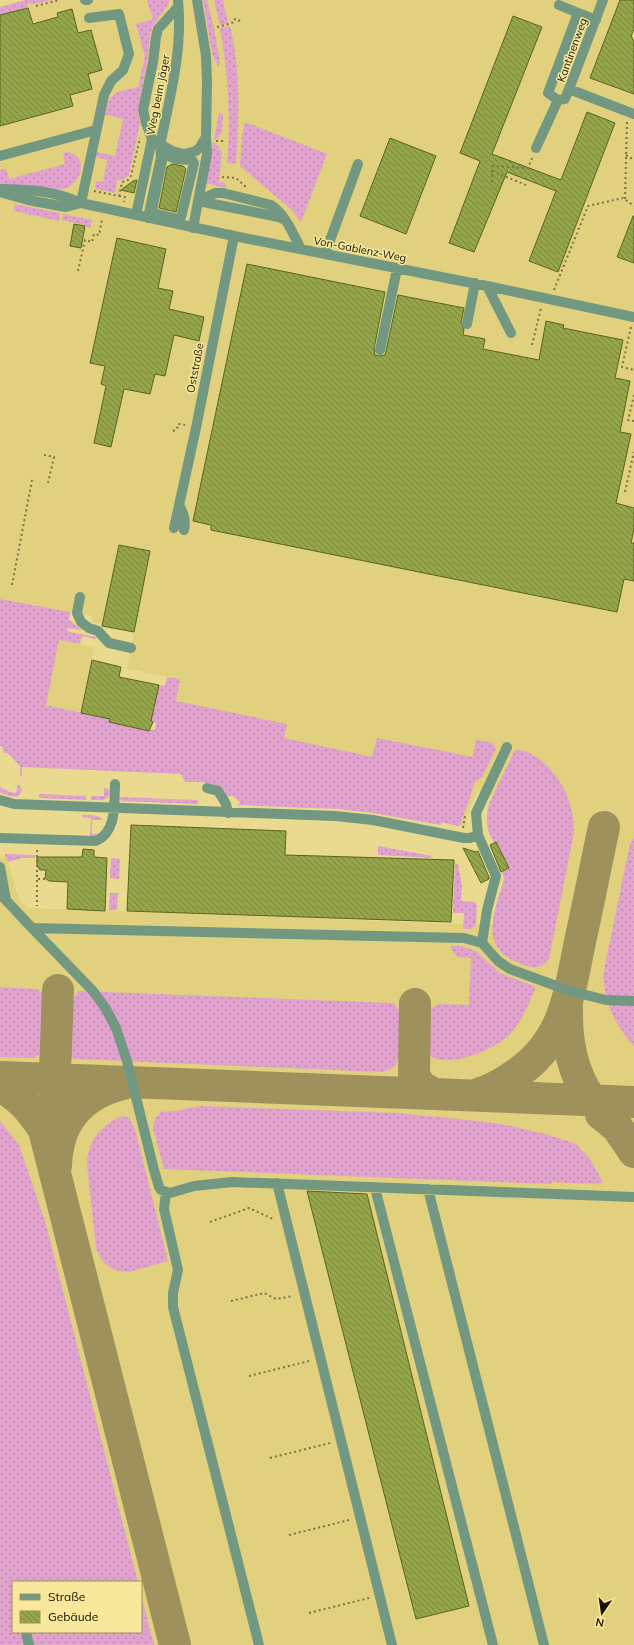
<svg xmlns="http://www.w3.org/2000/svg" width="634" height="1645" font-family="Mulish,sans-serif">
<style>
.built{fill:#e1d07d;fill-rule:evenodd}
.grass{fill:url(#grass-dots)}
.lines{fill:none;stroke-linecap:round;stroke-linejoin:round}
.taxiway{stroke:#9e915b;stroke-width:32}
.building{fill:url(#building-back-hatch);stroke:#59651d}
.path{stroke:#7d7346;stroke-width:2;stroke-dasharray:2 3;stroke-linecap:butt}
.minor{stroke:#729881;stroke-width:10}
.labels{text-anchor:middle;stroke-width:3;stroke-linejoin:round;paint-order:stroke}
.street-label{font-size:11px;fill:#161100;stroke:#f7e89c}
</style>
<defs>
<pattern id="grass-dots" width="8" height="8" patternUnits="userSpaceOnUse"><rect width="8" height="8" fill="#e1a2ce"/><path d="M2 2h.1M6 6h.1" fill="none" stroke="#c08aaf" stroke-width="1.8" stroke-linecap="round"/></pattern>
<pattern id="building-back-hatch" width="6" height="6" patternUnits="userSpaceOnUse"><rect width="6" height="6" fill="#95a648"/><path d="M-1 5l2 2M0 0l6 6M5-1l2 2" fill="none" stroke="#79863a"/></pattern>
</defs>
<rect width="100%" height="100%" fill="#eada8f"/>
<path class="built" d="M26,0H634V1645H0V858H7L17,893L19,899L28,908L493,925L496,906L503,882L504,876L502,872L509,868L496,843L488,831L487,812L492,796L478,790L468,812L465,827L441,822L157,735L170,677L127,669L134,632L91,622L92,616L0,599V7ZM13,1582H141V1632H13Z
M59,640L94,648L81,712L46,705Z"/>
<path class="grass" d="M26,0H52L33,4H27L28,8L0,15V7Z
M148,0H169V3L153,26L150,35L148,56L138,111L140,123L129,175L126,178L117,181L115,193L95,189L96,181L103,182L107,160L96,157L97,152L115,156L123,119L105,114C110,89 116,93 138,87L145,56L136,24L151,20L153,18L147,2Z
M203,0H207L214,28L220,63L218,67L212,53Z
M214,0H223L228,23L220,25Z
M230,26C241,71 239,119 236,164L227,163C231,117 228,73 220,28Z
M219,113L223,114L222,132L216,140L214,139Z
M245,122L327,154L301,222L292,210L240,166L242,136Z
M213,142L219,147L220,150L222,152L219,182L225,183L226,188L204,183Z
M68,152C90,157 81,187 62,189C42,191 20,186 0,184V170L6,169L9,179L65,164L63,153Z
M15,204L60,213L59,221L14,211Z
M63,214L92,220L90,228L85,226V225L62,220Z
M0,599L70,612L69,620L82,630L66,628L69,632L96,637L95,639L82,636L80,644L59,640L46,705L110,719V722L149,731V729L155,730L156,723L151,721L159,685L165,686L167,677L180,679L176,701L287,724L284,738L372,757L377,738L473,757L476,740L493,743L496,749L482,777L474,783C472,797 464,809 461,824L457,826L441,822V825L373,813L338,809L238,805L240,802L233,796H229L228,798C212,779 209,783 185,782L181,774L22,767V776L20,777V766L8,753H4L2,746H0Z
M516,750C527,750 536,756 544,763C564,782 574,804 574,832L549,959C543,966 537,969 527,966C487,953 488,932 499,895C502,888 506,879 502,872L509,868L496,843H494C486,828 485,820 489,804L514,752Z
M18,784L20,786L22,791L17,797L5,795L0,792V787L10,792L16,793Z
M104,788L108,789C113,802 99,800 91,800V796H104Z
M39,794L86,796V800L39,798Z
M117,797L198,800V804L122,801Z
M82,815C89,815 97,814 103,820H92V834H102L98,837L81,836H90L91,818L82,817Z
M634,838V1047C614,1022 606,1007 603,975L630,844Z
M378,846L432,856L431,858L378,855Z
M5,854L35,855V858H22L8,862L7,858H5Z
M111,858L120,859L119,879L110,878Z
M455,863L458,864L462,886L461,901L475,902L477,906L476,924L471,929H463L464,913H453Z
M110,893H118L117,910H109Z
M451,946H461L476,951L500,973L536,987C529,1003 522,1022 509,1035C497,1047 467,1060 450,1060C444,1061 437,1059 432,1057L427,1049L428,1013L432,1008L440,1004L469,1005L471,958L458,957L451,949Z
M0,987L37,989L41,992L47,1005L46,1043L44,1050L34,1058L0,1057Z
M78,991L394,1003C397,1007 400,1011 401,1017C402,1027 402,1056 396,1064C393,1069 388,1070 382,1072L75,1059L67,1053L66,1048L67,1008Z
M201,1106L398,1113L487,1122L511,1126L549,1135L576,1144L590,1159L603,1182L596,1184L552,1182L551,1184L164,1169L153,1128L155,1119L161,1112L184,1110L183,1109Z
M123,1116L129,1118L135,1129L168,1261L129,1272C111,1272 101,1263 96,1248L87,1165C87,1142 101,1124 123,1116Z
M0,1121L19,1145L45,1221L138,1582H13V1632H141V1595L154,1645H0Z"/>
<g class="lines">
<path class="taxiway" d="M415,1004L414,1075L420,1086L434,1094
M567,1007C566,1039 572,1074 591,1099C599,1109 609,1118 617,1127
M0,1077L634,1102
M0,1086C21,1098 31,1110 44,1130L175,1645
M478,1094C491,1090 504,1083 515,1075C566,1041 569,993 581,937C589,901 596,864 604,827
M54,1100L58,990
M601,1114L617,1127L634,1152
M56,1166C57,1123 81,1094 123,1084"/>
</g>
<path class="building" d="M620,0H634V29L631,36L634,41V94L590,78Z
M28,8L33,24L58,17L57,13L72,9L78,33L91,30L102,70L88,74L92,89L70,95L73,106L0,126V15Z
M513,16L542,27L492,154L561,180L587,112L615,123L558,272L529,261L556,191L507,172L474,252L449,243L480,161L460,153Z
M390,138L436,156L406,234L360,216Z
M172,164L183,166L186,169L176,212L159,208L167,167Z
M137,180L134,193L121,190L133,181Z
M633,216H634V263L617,257Z
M74,224L85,226L81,248L70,246Z
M117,238L166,249L158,288L173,291L169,309L204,317L199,341L174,335L165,376L155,374L150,394L124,389L111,447L94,443L106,386L101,384L105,366L90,363Z
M247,264L385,292L374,349L375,355L379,356L385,355L386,351L398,295L464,308L461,323L464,329L463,335L485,339L483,349L539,360L546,321L564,325L563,328L623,340L615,378L630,381L620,432L631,434L616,503L634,508V529L631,543H634V581L624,579L617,612L211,530V525L193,521Z
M119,545L150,551L134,632L102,626Z
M92,660L121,667L119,677L159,685L151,721L153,722L149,731L109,722L110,719L81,713Z
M131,825L286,831L285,855L454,860L451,922L127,911Z
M496,842L509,868L501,872L490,845Z
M463,848L476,852L478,851L489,877V879L481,883Z
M83,849L94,850V857L107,858L105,911L67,909L68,882L49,881L45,878L46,870H40L37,866V857H82Z
M307,1191L367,1194L469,1606L416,1619Z"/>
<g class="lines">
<path class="path" d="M36,6L59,0
M217,27L232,23L234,19L239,21L240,18
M216,141H225
M626,155L634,160
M492,171L526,185
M222,177L236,178L246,187
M492,182V171L493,166L528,168L532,158
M94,191L119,196L122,182L128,180L131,176L140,138
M119,196L125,197L124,202
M625,199L627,122
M78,271L85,240L92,242L94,234L99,235L102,220H104
M554,290L588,206L623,198L634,206
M631,327L622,367L634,370
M532,345L541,308
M634,395L628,420L634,421
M173,431L177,429L178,424L185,425
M44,455L54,457L48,483
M625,492L634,452
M12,585L32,480
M463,828L465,816
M37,850V906
M38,879H47
M210,1222L249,1208L273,1219
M231,1301L264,1293L276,1299L293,1296
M249,1376L309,1361
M270,1458L330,1443
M289,1535L349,1520
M309,1613L369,1598"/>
<path class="minor" d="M85,0H88
M603,0L569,89L634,114
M559,5L578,13
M178,7L158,29L156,37L153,62L143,110L146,123L152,139L172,151L184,154L196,151L200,147L206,137L207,82L206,56L197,0
M569,89L565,99L558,100L548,93L578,13L596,20
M536,148L558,100
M166,155L176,159L192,160L194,163L181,217L178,219L156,214L152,210L163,156Z
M0,156L96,130
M0,189C28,189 55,191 81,203L234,236L487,286L634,317
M3,193L28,200L66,207L81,203
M198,201L215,193H223L271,205C286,215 293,234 301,249
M198,201L279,217L285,220
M81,203L104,95L111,81L123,70L129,54L119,14L89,18
M136,215L152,139
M148,218L161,157L160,145C170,97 183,50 178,0
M193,228L207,154L206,137
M325,254L358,164
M487,286L511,333
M467,324L475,283
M380,350L397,269
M179,505C184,514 186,520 184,530
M174,528L196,428L234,236
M80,597L77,613L81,622L89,628L98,631L109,643L131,648
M507,747L476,813L478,835L496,876L487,910L482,943L498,961L510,969L570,991L606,1000L634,1001
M207,788L218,791L226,804L228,813
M0,800L14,804L335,816L373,820L464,838H470L478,835
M0,838L96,841C117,832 114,804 115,784
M0,867L6,900
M0,894L32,928L464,938L482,943
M32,928L93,991L106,1009L116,1028L127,1061L154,1170L159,1187L161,1190L170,1193L194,1186L232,1182L634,1197
M277,1183L392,1645
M375,1188L493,1645
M428,1189L544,1645
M166,1192L164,1209L178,1270L173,1293V1307L259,1645
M26,1632L29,1645"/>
</g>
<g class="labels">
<g class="street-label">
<text transform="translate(572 50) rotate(-70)" y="4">Kantinenweg</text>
<text transform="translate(158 95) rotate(-79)" y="4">Weg beim Jäger</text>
<text transform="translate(360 249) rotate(11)" y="4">Von-Gablenz-Weg</text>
<text transform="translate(195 368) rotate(-79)" y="4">Oststraße</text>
</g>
</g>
<rect x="12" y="1581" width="130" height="52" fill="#f7e89c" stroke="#9d925e"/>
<rect x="20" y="1594" width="20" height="6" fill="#729881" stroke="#9d925e"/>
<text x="48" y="1601" font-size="12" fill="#161100">Straße</text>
<rect x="20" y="1611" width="20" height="12" fill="url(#building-back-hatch)" stroke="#9d925e"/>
<text x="48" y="1621" font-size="12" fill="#161100">Gebäude</text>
<g transform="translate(602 1613) rotate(193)" stroke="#f7e89c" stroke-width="3" paint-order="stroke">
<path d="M0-3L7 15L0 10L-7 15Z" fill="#161100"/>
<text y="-6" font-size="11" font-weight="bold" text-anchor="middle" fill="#161100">N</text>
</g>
</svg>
